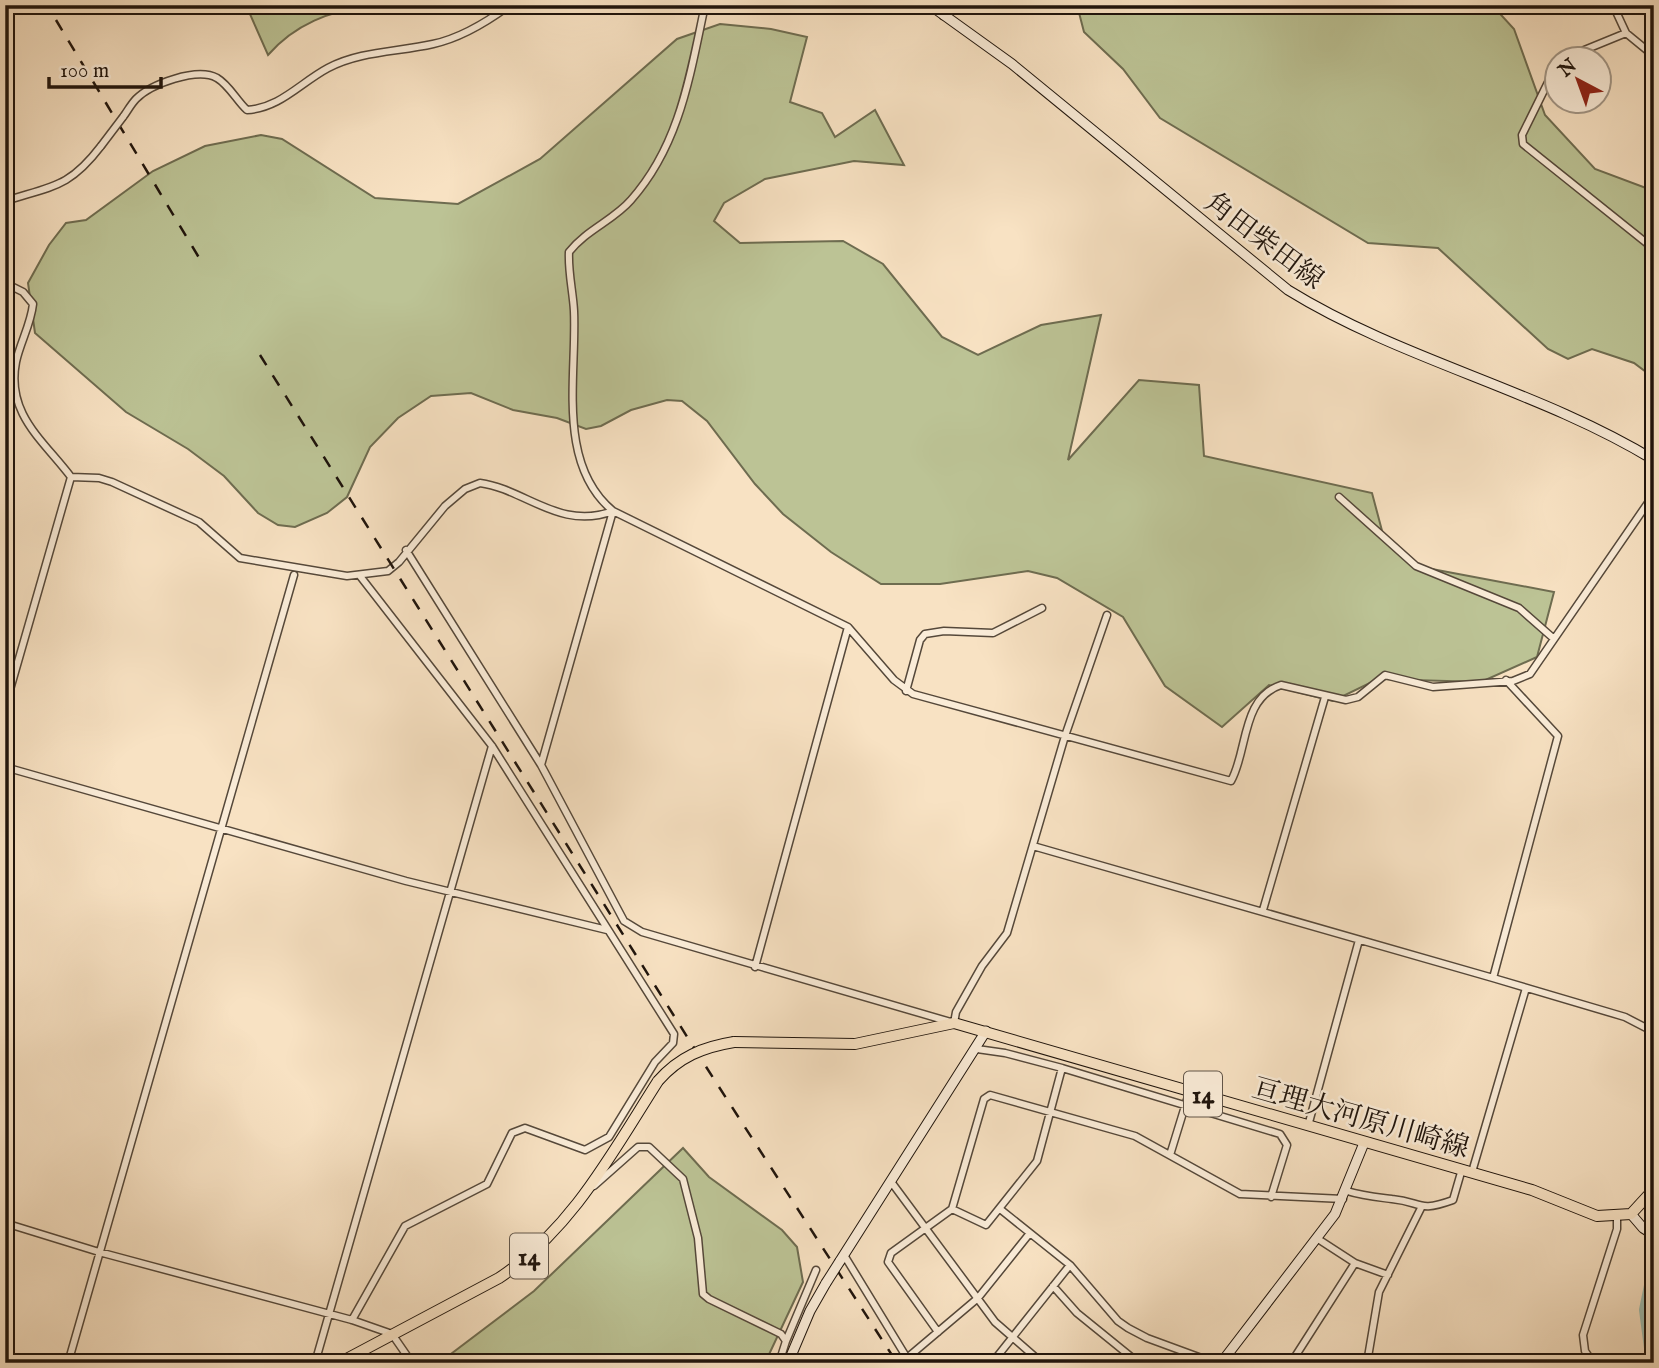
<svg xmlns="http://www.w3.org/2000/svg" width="1659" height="1368" font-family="'IM FELL English','Noto Serif JP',serif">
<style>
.green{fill:#bcc395;stroke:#6e6c50;stroke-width:2}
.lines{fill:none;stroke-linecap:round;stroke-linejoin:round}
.river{stroke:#9dbeb2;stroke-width:14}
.street-casing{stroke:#55483a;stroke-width:9}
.secondary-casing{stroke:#1f140c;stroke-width:11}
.primary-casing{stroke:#1f140c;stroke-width:12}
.street{stroke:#faecd8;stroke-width:6}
.secondary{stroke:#faecd8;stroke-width:9}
.primary{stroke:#f8e2c3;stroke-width:10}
.rail{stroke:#1f140c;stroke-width:2.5;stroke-dasharray:12 12;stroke-linecap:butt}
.street-bridge-casing{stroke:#55483a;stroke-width:9;stroke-linecap:butt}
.secondary-bridge-casing{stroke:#1f140c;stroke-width:11;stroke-linecap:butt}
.primary-bridge-casing{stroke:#1f140c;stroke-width:12;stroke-linecap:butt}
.street-bridge{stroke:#faecd8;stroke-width:6}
.secondary-bridge{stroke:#faecd8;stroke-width:9}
.primary-bridge{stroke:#f8e2c3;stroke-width:10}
.labels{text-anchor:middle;stroke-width:5;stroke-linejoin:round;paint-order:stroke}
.shield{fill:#faecd8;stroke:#615549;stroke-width:2}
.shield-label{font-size:26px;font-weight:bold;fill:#1f140c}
.street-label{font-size:28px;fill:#1f140c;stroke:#faecd8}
</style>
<rect width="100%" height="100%" fill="#f8e2c3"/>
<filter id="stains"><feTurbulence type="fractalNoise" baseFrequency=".00286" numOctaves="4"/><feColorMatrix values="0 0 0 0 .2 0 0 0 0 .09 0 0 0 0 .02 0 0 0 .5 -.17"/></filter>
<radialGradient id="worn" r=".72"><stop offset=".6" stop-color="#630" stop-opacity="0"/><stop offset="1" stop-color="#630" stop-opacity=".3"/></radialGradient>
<path class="green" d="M246,5H371C330,11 295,24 268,55Z
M1077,5H1492L1514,29L1545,115L1595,169L1654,191V378L1634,363L1592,349L1568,359L1548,349L1438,248L1368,243L1160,118L1123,69L1084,32Z
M720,24L771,29L807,37L790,102L822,113L835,137L875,110L904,165L854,161L765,179L724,203L714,221L740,243L843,241L883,264L942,337L978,355L1041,325L1101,315L1068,460L1139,380L1199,385L1204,456L1372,493L1385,542L1416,566L1554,592L1537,657L1481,682L1378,679L1333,701L1269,685L1222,727L1165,686L1123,617L1057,578L1028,571L940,584H881L831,552L783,514L755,484L707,421L682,401L667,400L631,410L601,426L586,429L557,418L513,410L471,393L431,396L398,418L370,447L347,497L327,513L295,527L278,525L258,513L224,476L188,449L126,412L35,333L28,283L49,245L66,223L86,220L153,171L205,146L261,135L282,139L375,198L458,204L540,159L677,39Z
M683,1148L709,1177L782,1230L797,1247L803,1282L765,1363H439L534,1291Z"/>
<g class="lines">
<path class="river" d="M1653,1363L1646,1310L1654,1271"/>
<defs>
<path id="street" d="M705,5C690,75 680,145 631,200C614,220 586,230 569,252C568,272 573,292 574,311C577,375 556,464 613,511L848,627L894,680L913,694L1231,781C1248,751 1241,698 1281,685L1346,700L1358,697L1385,675L1433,687L1513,681L1530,674L1654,494
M1613,5L1626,33L1654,56
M943,16L956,5
M1560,60L1626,33
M1558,62L1522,135L1523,144L1654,249
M123,117C127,112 131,104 136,99C151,84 197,67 217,78C229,85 237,101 247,110C280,108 300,83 328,68C360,51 398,52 433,44C461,38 487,22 510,5
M5,201C52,186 69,188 101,146
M5,283L23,292L33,304C31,324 20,343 16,362C6,414 43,440 71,477L99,478L112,482L199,522L240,558L347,576L388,571L399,562L445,506L465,489L480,483C525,489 560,531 613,511
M1339,497L1416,566L1519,608L1553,638
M406,550L541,765L624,921L642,932L954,1023L956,1012L982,966L1007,933L1065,736L1107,615
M906,691L920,640L925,634L944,631L993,633L1042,608
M5,707L71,477
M541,765L613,511
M5,767L406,881L607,930
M1033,846L1493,978L1625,1017L1654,1032
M1263,910L1325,697
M755,967L848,627
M1493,978L1558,736L1506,680
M977,1049L1005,1053L1062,1068L1280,1134L1287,1145L1271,1197
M1308,1126L1359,940
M1170,1155L1190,1090
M1472,1172L1526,988
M892,1183L995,1322L1042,1363
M594,1186L638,1147H649L683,1179L698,1238L703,1294L709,1299L781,1334L786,1341L779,1363
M1347,1191C1363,1196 1376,1197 1392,1199C1423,1202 1417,1213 1453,1200L1462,1169
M952,1209L986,1225L1037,1161L1062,1068
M1000,1209L1070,1265L1118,1321L1128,1328L1147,1338L1215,1363
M5,1223L99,1252L352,1320L392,1334L412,1363
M1318,1239L1355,1263L1388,1275
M844,1255L910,1363
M1053,1286L1077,1313L1135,1360L1133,1363
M352,1320L405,1226L487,1184L512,1133L525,1128L585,1150L609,1137L655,1062L673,1043L674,1034L492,746L360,576
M938,1332L888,1262L891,1253L952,1209L984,1099L990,1095L1135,1136L1240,1194L1343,1199
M786,1341L816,1270
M907,1358L978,1298L1030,1233
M1294,1359L1304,1363
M68,1363L294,575
M315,1363L492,746
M992,1363L1070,1265
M1291,1363L1355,1263
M1367,1363L1379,1292L1421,1208
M1593,1363L1585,1351L1583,1335L1617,1229V1217"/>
<path id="secondary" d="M930,5L1012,64L1288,290C1403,361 1539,390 1654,460
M1631,1214L1643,1228L1654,1235
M840,1261L986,1031
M788,1363L810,1311L826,1283
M1221,1363L1335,1214L1364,1143"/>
<path id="primary" d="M734,1042L855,1044L954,1023L1532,1190L1597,1216L1631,1214L1654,1189
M339,1363L499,1278C572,1229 612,1153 658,1081"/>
</defs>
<use href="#street" class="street-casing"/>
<use href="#secondary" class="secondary-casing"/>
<use href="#primary" class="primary-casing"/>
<use href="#street" class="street"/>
<use href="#secondary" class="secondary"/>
<use href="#primary" class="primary"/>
<path class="rail" d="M56,20L201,261
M260,355L701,1059L897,1363"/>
<defs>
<path id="street-bridge" d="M101,146L123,117"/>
<path id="secondary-bridge" d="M826,1283L840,1261"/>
<path id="primary-bridge" d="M658,1081C679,1057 703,1047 734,1042"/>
</defs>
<use href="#street-bridge" class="street-bridge-casing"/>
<use href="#secondary-bridge" class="secondary-bridge-casing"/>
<use href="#primary-bridge" class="primary-bridge-casing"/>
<use href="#street-bridge" class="street-bridge"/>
<use href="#secondary-bridge" class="secondary-bridge"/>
<use href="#primary-bridge" class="primary-bridge"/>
</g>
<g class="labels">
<g class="shield">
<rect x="1184" y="1071.5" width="38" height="45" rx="5"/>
<rect x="510" y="1233.5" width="38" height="45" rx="5"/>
</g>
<g class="shield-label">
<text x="1203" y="1103">14</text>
<text x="529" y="1265">14</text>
</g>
<g class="street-label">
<text transform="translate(1265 240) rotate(37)" y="10">角田柴田線</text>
<text transform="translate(1361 1117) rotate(16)" y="10">亘理大河原川崎線</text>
</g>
</g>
<rect width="1659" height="1368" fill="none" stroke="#f8e2c3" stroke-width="28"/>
<rect x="7" y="7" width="1645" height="1354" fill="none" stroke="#1f140c" stroke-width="3.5"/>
<rect x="14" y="14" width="1631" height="1340" fill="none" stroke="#1f140c" stroke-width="2"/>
<g transform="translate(1578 80) rotate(319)"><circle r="33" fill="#faecd8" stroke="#a29686" stroke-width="2"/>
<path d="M0-5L12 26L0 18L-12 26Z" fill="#8f2418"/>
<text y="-10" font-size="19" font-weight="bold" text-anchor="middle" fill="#1f140c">N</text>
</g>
<path d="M49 77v10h112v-10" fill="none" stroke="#1f140c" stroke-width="3.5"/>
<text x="60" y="77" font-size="21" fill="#1f140c" stroke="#faecd8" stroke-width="5" paint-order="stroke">100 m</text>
<rect width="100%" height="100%" filter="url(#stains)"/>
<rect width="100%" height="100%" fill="url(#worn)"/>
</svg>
